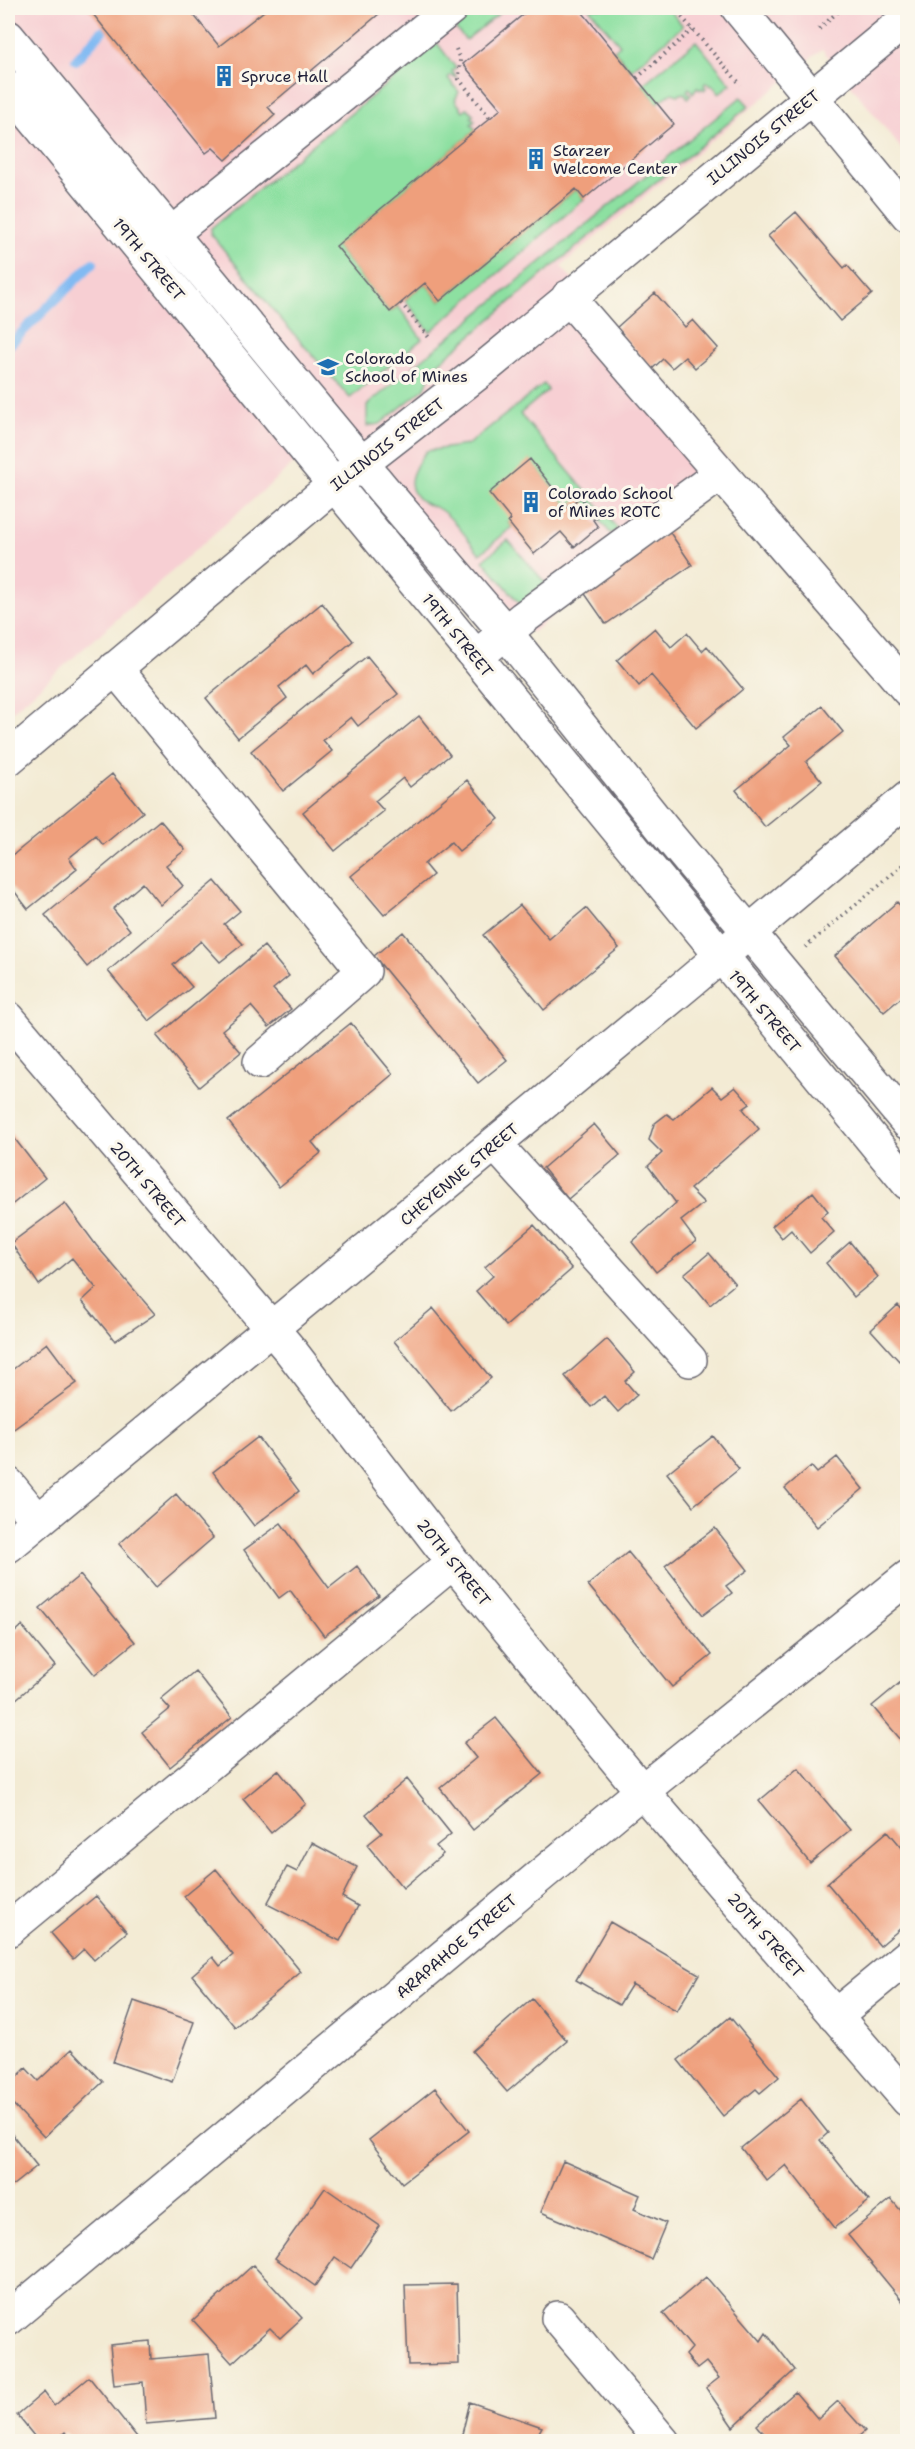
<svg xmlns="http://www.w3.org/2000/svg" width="915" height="2449" font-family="'Shantell Sans',sans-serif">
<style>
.built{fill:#f7cfd3}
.green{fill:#8de0a1;stroke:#58816e;stroke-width:1.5}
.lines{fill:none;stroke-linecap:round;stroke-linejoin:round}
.stream{stroke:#81baf2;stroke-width:10}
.building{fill:#ef9f7c}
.minor-casing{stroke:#6b6871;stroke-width:36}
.major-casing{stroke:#6b6871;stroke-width:36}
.path{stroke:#6b6871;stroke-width:4;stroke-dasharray:1.5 4.5;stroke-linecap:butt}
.minor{stroke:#fff;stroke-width:33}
.major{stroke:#fff;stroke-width:33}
.labels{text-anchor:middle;stroke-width:6;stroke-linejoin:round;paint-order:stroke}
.poi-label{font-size:16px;fill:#22223b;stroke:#fbf7ec;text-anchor:start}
.street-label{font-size:16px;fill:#22223b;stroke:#fbf7ec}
</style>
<rect width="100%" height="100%" fill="#fbf7ec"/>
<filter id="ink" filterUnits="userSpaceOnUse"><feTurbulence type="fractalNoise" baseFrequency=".0167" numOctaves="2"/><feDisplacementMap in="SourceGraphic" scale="12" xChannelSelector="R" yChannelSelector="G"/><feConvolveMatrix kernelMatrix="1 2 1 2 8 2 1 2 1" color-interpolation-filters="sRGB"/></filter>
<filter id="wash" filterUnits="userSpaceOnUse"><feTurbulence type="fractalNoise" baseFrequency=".008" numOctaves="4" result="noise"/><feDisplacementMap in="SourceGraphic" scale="24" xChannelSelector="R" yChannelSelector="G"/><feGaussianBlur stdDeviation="1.35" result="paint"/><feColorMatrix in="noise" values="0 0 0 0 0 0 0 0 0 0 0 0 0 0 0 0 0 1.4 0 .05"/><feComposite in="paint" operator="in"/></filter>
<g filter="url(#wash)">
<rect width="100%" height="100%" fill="#f3ebd4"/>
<path class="built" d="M8,8H907V156L822,49L561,266L731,465L532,633L473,566H463L340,423L8,715Z"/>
<path class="green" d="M480,8H506L466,40L455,28Z
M589,8H668L683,26L631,70L614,50L620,45Z
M696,41L731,84L719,93L712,85L710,86L706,82L704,85L706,88L704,90L702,88L700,90L697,87L693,93L689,88L687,91L691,95L688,98L684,93L678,95L672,93L657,103L642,85Z
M437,43L456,68L452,71L457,78L451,75L448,78L459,92L455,100L463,111L467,108L474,115L471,117L475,121L471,124L476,130L336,246L390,312L398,306L422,339L350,398L272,309L211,234V228Z
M741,97L749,106L547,271L433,368L425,388L380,424L367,426V405Z
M576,189L584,199L430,332L405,300L425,283L440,301Z
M544,384L548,390L520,414L618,529L611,534L580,497L568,507L531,461L511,520L508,522L512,527L480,554C468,540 457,522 442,511C437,507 430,506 424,503C401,488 413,469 426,451L467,445Z
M508,540L548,586L522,606L483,560Z"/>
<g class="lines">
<path class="stream" d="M76,60L102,31
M8,346L93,263"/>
</g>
<g id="blocks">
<path class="building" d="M88,8H188L219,46L268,8H386L268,107L275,115L226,160L213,148L206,153Z
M531,8H579L674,124L584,199L576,189L440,301L425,283L390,312L336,246L501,109L463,64Z
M796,212L844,268L847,265L872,294L840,321L768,236Z
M655,293L685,327L693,320L718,348L695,368L685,357L672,368L663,359L652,369L616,328Z
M530,459L568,507L580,497L597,517L593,520L598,527L574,547L561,532L534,554L508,522L511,520L489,493Z
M669,531L692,565L606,624L583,591Z
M908,571V583L902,576Z
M322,603L353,641L313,674L306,665L279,687L287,698L238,738L206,698Z
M655,628L671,647L687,633L702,651L707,646L743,689L696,728L651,675L639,686L617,660Z
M367,656L398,694L358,726L351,717L323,740L332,751L283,791L251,751Z
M822,706L843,732L806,762L822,781L765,827L736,790L791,745L784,737Z
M419,716L450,755L410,787L403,778L375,801L384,811L335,851L303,812Z
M112,774L143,812L103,845L96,836L69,858L77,869L28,909L8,883V859Z
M467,780L499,819L459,851L451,842L424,864L433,875L384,915L351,876Z
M160,820L185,850L166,865L183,886L161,905L143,883L113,909L130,930L87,967L45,915Z
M215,881L240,911L224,924L243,944L220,962L201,941L173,965L192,987L149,1021L108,971Z
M897,902L906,912L908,911V992L884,1012L835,956Z
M520,905L549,939L586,908L619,948L544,1010L483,935Z
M403,932L507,1060L478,1083L374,956Z
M264,946L289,976L273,989L291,1009L269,1027L251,1006L222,1030L241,1052L199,1087L157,1036Z
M351,1023L393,1074L312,1142L321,1153L279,1187L228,1121Z
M712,1087L722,1097L735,1087L750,1104L743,1109L759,1129L690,1189L704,1203L681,1221L696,1241L656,1272L632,1242L676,1203L648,1166L662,1153L649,1140L654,1124L667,1114L674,1119Z
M594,1124L620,1155L568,1199L543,1168Z
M8,1130L45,1178L9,1207L8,1206Z
M813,1192L828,1211L821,1217L834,1232L810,1253L791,1230L782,1238L772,1226Z
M65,1203L96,1245L155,1314L115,1341L82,1301L96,1288L72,1258L39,1285L11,1243Z
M534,1225L572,1269L506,1326L476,1291L493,1276L485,1267Z
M850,1242L878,1277L854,1297L826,1263Z
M709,1253L735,1284L710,1305L684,1274Z
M898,1305L908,1316V1353L899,1361L871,1330Z
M433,1308L491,1378L451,1411L394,1341Z
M607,1339L635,1372L625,1381L637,1395L618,1412L604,1396L591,1407L565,1376Z
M47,1343L77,1383L11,1431L8,1426V1373Z
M713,1436L739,1469L693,1506L667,1473Z
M258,1437L299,1491L254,1526L213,1472Z
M837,1457L863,1489L817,1527L785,1488L811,1466L817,1473Z
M176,1494L213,1538L156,1587L119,1544Z
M281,1523L329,1588L357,1566L379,1596L324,1636L290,1590L279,1598L244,1550Z
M715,1528L748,1570L726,1586L732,1593L703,1615L665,1566Z
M628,1552L712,1655L672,1687L588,1585Z
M80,1575L135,1642L95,1675L40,1608Z
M22,1626L55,1666L8,1706V1638Z
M195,1671L232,1717L170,1767L142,1732L170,1709L161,1699Z
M908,1676V1748L872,1706Z
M496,1718L542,1774L473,1830L440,1788L476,1758L464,1743Z
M798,1768L850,1830L810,1863L759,1801Z
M278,1770L306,1804L271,1833L243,1799Z
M407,1779L451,1834L436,1846L443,1854L403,1888L367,1845L382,1833L366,1814Z
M888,1831L908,1855V1922L880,1946L827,1883Z
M312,1843L357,1867L342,1897L358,1906L340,1941L267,1904L287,1867L297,1872Z
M216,1869L301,1972L235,2027L192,1975L213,1957L220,1966L233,1955L184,1896Z
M96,1896L127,1932L94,1960L84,1949L73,1959L51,1933Z
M610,1922L699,1974L677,2011L632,1984L619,2005L576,1980Z
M532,1999L567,2041L507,2092L472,2051Z
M134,2001L194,2022L172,2082L113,2062Z
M730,2017L779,2077L760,2093L756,2089L723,2116L678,2060Z
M72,2049L103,2082L44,2137L8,2099V2086L26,2068L38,2081Z
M435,2088L469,2131L402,2183L369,2140Z
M801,2099L828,2133L820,2140L869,2201L835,2228L786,2165L767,2181L741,2148Z
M8,2129L37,2166L8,2189Z
M563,2161L640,2195L634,2209L666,2223L651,2259L541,2212Z
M325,2188L380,2226L351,2268L335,2257L315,2286L275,2258Z
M891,2199L908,2219V2308L848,2235Z
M253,2265L302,2318L280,2338L270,2328L232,2363L193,2320Z
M706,2277L761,2341L766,2333L795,2370L733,2427L706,2388L719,2378L706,2362L697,2369L686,2355L692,2348L663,2313Z
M457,2284L459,2364L408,2365L405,2285Z
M150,2341L151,2359L209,2354L215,2418L146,2424L143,2382L114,2385L110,2345Z
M89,2377L141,2442H73L65,2432L54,2442H39L17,2415L44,2392L54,2406Z
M795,2392L818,2419L838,2401L865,2431L852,2442H771L757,2425Z
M470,2402L542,2427L535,2439L538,2442H460Z"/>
</g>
</g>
<g filter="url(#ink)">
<use href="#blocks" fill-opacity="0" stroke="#6b6871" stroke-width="1.5"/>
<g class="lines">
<defs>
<path id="minor" d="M738,8L908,215
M171,234L451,8
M568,297L908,690
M476,657L523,618L720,474
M115,668L364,971L260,1062
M8,759L335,484L488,365L908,18
M8,1018L290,1350L453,1562L642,1791L908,2100
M495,1144L690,1360
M8,1484L38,1521
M8,1546L690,982L908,798
M8,1930L453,1562
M835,2016L908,1956
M558,2318L663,2442
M8,2319L642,1791L908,1577"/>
<path id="major" d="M8,37L382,488L506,633L663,829L908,1123
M8,87L908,1183"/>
</defs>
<use href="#minor" class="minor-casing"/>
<use href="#major" class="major-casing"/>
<path class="path" d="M674,8L741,85
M819,29L842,8
M456,49L460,60L459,79L490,118
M637,78L692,30
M401,303L431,340
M805,947L908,861"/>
<use href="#minor" class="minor"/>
<use href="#major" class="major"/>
</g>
</g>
<defs>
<symbol id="building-bare" viewBox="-9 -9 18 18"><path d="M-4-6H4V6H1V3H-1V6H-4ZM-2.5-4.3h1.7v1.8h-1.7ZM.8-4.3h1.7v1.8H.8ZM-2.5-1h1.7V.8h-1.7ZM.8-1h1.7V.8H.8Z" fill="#1f6fb2" stroke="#fbf7ec" stroke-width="2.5" paint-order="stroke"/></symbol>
<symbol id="university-bare" viewBox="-9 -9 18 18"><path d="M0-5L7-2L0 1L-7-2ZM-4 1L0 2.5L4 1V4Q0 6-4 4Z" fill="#1f6fb2" stroke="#fbf7ec" stroke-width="2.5" paint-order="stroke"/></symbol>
</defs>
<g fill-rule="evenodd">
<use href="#building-bare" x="209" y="61" width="30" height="30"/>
<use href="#building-bare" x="521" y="144" width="30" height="30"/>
<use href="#university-bare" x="313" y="352" width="30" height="30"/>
<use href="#building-bare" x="516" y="487" width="30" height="30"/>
</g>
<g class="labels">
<g class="poi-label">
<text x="241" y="82">Spruce Hall</text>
<text x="553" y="156">Starzer<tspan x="553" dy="18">Welcome Center</tspan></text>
<text x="345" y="364">Colorado<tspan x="345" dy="18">School of Mines</tspan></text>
<text x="548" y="499">Colorado School<tspan x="548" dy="18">of Mines ROTC</tspan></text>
</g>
<g class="street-label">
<text transform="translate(763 137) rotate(-39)" y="6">ILLINOIS STREET</text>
<text transform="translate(149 259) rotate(50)" y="6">19TH STREET</text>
<text transform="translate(387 444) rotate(-38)" y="6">ILLINOIS STREET</text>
<text transform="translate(458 635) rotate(51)" y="6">19TH STREET</text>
<text transform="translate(765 1011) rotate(50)" y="6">19TH STREET</text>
<text transform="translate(459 1174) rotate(-40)" y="6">CHEYENNE STREET</text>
<text transform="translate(148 1184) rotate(50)" y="6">20TH STREET</text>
<text transform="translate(454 1562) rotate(51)" y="6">20TH STREET</text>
<text transform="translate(766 1935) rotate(49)" y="6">20TH STREET</text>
<text transform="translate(456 1946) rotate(-40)" y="6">ARAPAHOE STREET</text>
</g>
</g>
<rect width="915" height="2449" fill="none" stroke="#fbf7ec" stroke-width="30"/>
</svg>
